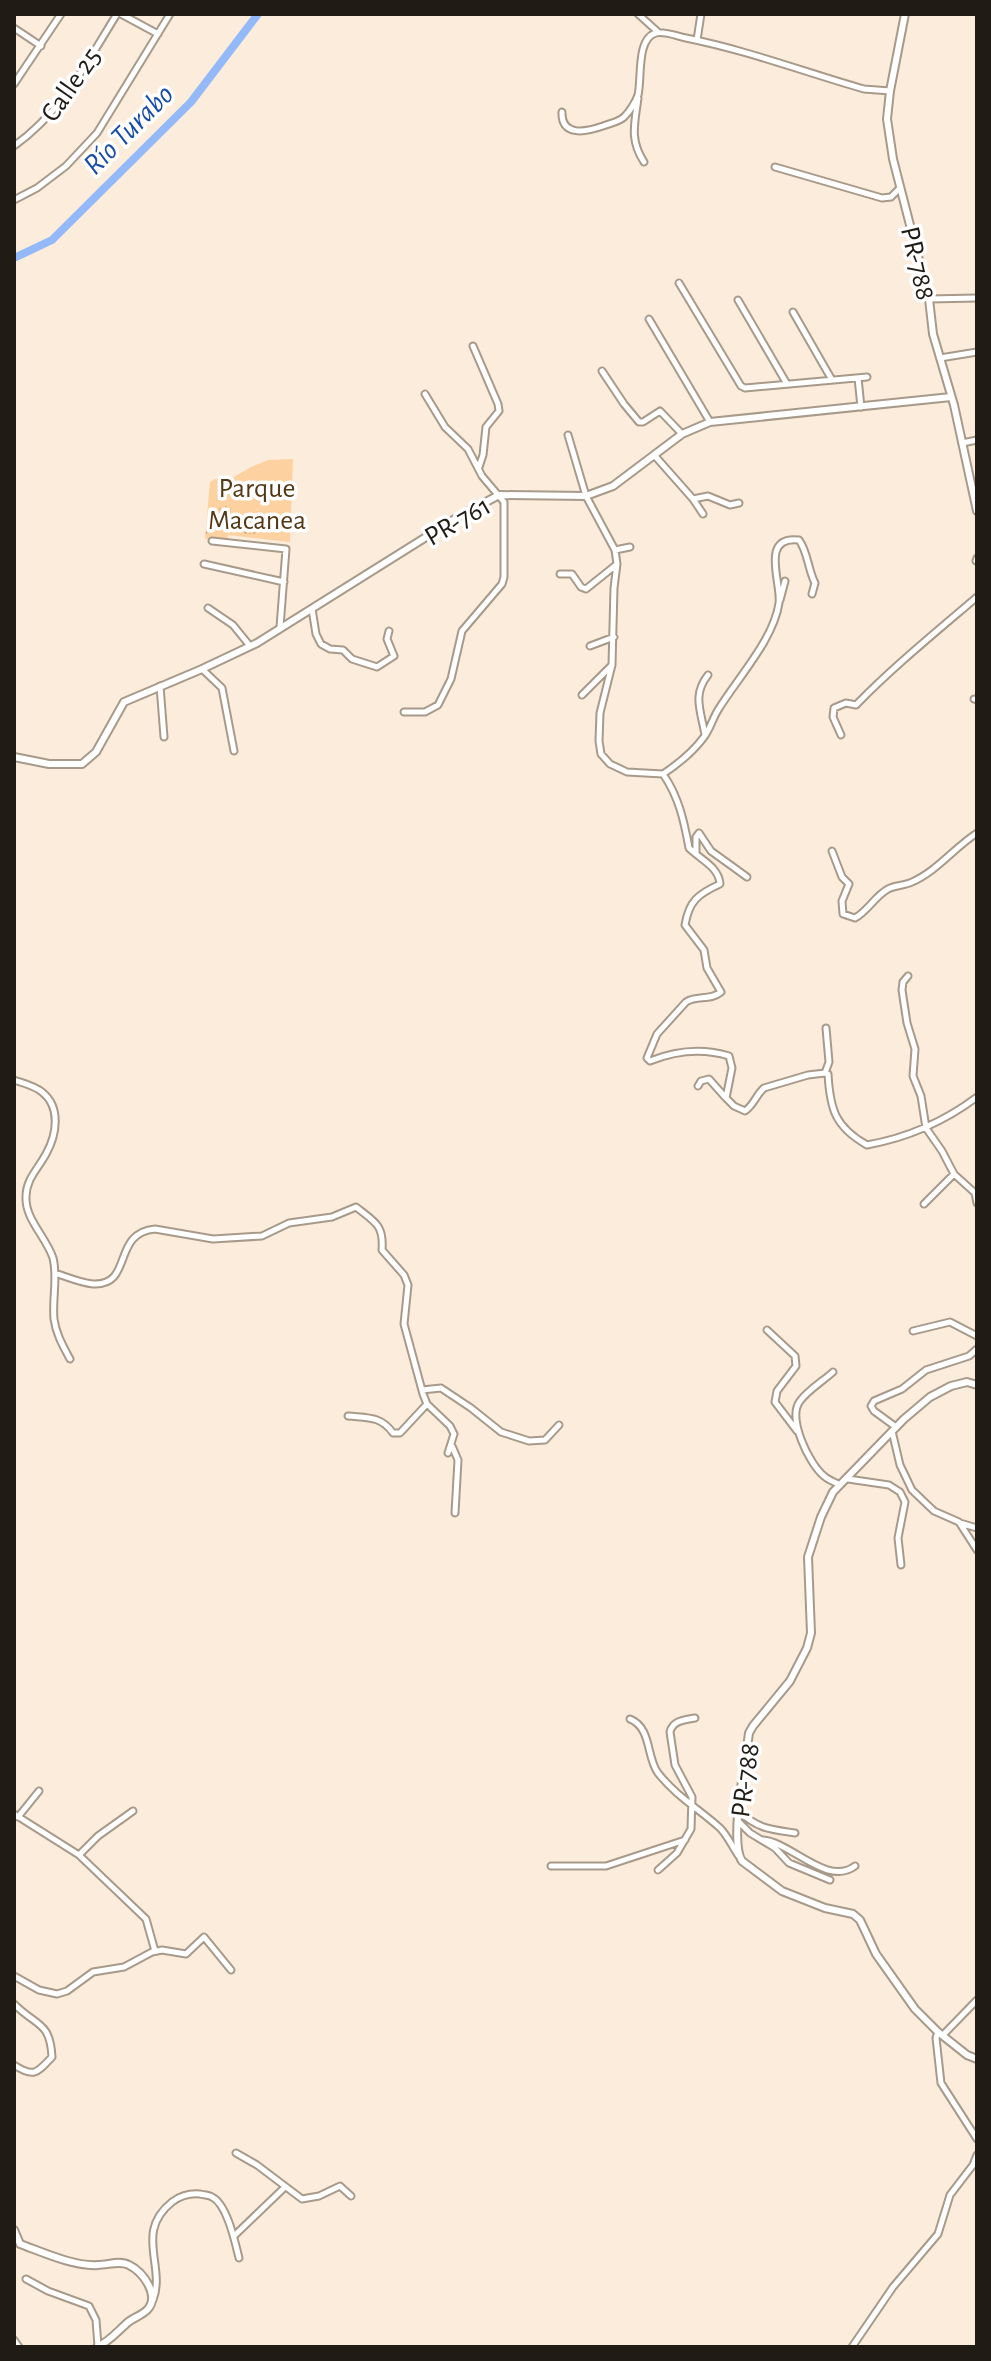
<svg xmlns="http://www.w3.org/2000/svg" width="991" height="2361" font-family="'Alegreya Sans',sans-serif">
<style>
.park{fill:url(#park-tufts)}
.pitch{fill:#fed2a0}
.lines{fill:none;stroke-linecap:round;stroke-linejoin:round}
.river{stroke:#93b9f9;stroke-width:8}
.minor-casing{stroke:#a89a8a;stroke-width:9}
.tertiary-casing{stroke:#a89a8a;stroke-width:10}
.minor{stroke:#fff;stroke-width:5}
.tertiary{stroke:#fff;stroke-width:6}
.labels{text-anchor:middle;stroke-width:7;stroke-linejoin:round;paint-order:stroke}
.street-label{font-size:28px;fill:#201b15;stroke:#fff}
.park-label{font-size:28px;fill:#543815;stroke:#fff}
.water-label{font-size:30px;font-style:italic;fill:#194ca7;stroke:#fff}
</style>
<defs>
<pattern id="park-tufts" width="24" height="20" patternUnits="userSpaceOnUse" patternTransform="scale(2)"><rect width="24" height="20" fill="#fed2a0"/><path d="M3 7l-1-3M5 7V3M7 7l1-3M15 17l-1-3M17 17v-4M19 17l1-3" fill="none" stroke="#d9b489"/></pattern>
</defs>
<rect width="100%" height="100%" fill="#fcecdb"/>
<path class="park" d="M293,459L290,542L228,535L227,541L205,539L210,482L215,479L232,478L251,467L268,460Z"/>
<path class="pitch" d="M270,466H291L289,531L229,529C231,494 236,480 270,466Z"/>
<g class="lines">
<path class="river" d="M14,258L52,240L191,102L258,14"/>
<defs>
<path id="minor" d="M121,14L158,34
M638,14L658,32
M14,28L41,46
M697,40L701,14
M14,84L61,14
M638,98C635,123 629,139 644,162
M562,112C561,137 586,132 603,126C610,123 620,122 625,116C630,111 636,101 638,95C642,80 636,38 656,33C664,31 677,36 686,38C746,50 805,72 864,89L890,91
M14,146C62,112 87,62 117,14
M775,167L882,198L891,197L900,188
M14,200L37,188L66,166L97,133L170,14
M679,283L741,386L745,388L867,377
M929,299L977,298
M738,300L787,384
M793,312L832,380
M649,319L710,422
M473,346L498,404L499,411L486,427L483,455L479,467
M940,358L977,352
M602,371L624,404L639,422H643L660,411L682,434
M858,378L861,407
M568,435L586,496L615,550L617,564L614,588L612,665L600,713L599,741L601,754L610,764L627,772L663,774C679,797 684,821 689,848C701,860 719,867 720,884C698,894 689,901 685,925L704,950L707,968L721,992C710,1001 697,995 686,1002L657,1034L647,1058L650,1061C675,1051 703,1048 729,1056L732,1068L726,1098L734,1106L745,1111C754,1105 756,1095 764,1088L808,1075L825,1073L828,1074C830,1109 835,1127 867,1145C906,1138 945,1121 977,1097
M962,443L977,440
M655,456L693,499L703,514
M693,499L708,496L730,505L739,503
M212,541L286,549L280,627
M615,550L630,547
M976,561L977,558
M204,564L284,582
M560,574H572L581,587L586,589L616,565
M780,600L785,581
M208,608L233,625L250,646
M312,609L316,634L321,644L330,649L343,650L352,659L377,667L394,656L387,639L389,631
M590,646L614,637
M202,669L222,688L234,751
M160,686L164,737
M582,695L612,665
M974,699L977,700
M404,712H425L438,705L451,679L462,631L502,584L504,577V502L482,476L468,449L445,427L425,394
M705,735C701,711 692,695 708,675
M841,735L833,717L834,708L846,703L856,705C893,667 936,632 977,597
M663,774C678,764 693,752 704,737C710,729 713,718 718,710C737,679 774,639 779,603C782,584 759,535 799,540C808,552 808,570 815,583L812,594
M832,851L842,877L849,884L842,901L843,914L855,918C868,911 875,896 888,889C895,885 904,886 912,882C937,871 954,848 977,833
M696,854V837L699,833L711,851L747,877
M908,976L903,982L902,990L907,1023L915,1049L913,1076L921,1096L926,1128L942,1151L954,1174L975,1193L977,1203
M825,1073L829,1062L826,1028
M14,1080C23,1083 35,1086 42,1092C61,1107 57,1134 46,1154C38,1169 26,1179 26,1197C25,1219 46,1237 53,1258C58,1277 52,1299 54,1319C56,1334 63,1346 70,1359
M698,1086L701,1081L709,1079L725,1097
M924,1204L954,1174
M55,1273C67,1277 81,1283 93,1284C134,1286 111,1233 155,1229L213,1239L262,1236L289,1223L332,1217L356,1207C375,1222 384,1225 382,1250L404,1275L408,1285L404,1324L423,1394L427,1404L450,1426L454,1434L448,1453
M767,1330L795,1356L796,1366L777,1391L775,1402L797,1431
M913,1331L950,1322L977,1336
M833,1372C823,1381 808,1390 800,1401C787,1418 809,1464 824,1476C828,1480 835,1482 840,1485
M422,1390L441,1388L471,1408L501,1432L529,1441L545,1440L559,1425
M348,1416C368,1418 381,1416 393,1433H400L427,1404
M896,1427L874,1411L871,1406L874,1401L902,1389L926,1370L969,1356L977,1349
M892,1431L900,1465L912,1490L934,1511L959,1522L977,1550
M452,1446L458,1460L455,1513
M848,1479L889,1485L900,1492L905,1502L898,1538L901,1565
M960,1523L977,1528
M630,1719C652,1728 646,1757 658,1773C675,1795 700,1810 720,1828C727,1835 732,1846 738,1855
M739,1812C760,1829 768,1829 795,1833
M14,1814L79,1855L146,1919L155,1951
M18,1817L39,1791
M738,1821L750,1833L775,1848L789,1863L830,1880
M763,1840C791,1842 827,1887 855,1866
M79,1855L98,1836L133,1811
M551,1866H606L685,1840
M658,1870L677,1853L691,1829L692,1797L675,1765L670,1732C673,1720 685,1720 695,1718
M14,1976L39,1990L57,1994L67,1991L93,1972L124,1967L152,1952L162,1950L186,1954L204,1937L231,1970
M14,2004C37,2027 50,2021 52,2057C37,2073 34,2078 14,2065
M938,2032L936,2038L941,2083L977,2139
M943,2035L977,2000
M236,2153L257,2165L302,2199L319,2196L340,2186L351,2196
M234,2236L285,2187
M26,2279L48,2291L89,2306L96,2320L98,2346
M153,2300C166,2266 134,2232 172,2202C180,2196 189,2193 200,2194C204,2195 209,2195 212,2197C227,2204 235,2242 239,2258
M14,2340L19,2347
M852,2347L893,2287L938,2234L950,2195L973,2165L977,2155"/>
<path id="tertiary" d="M905,14L890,91L887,119L893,159L929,299L933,334L954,405L977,511
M14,757L49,764H82L96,752L124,702L202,669L257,643L458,517L499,495L586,496L613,486L682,434L710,422L951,397
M977,1385L967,1382L951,1386L930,1397L904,1419L833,1492L821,1517L808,1557L811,1633L807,1648L790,1681L753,1726L749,1733C746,1759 729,1842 742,1861L782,1891L825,1908L853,1914L860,1920L876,1954L915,2009L938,2032L967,2055L977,2059
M14,2230L20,2244C42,2252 75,2267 98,2265C108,2265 120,2260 129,2265C143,2272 161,2296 147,2310C141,2316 132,2318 126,2324C116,2333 110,2341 97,2347"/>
</defs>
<use href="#minor" class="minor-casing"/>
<use href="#tertiary" class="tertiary-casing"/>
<use href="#minor" class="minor"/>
<use href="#tertiary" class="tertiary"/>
</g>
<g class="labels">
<g class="street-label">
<text transform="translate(70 84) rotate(-55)" y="10">Calle 25</text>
<text transform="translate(919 263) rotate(77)" y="10">PR-788</text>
<text transform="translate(457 520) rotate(-30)" y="10">PR-761</text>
<text transform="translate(744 1780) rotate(-82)" y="10">PR-788</text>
</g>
<g class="park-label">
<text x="257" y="497">Parque<tspan x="257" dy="32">Macanea</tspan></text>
</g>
<g class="water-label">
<text transform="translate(128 129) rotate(-45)" y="10">Río Turabo</text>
</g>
</g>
<rect width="991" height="2361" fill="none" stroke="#201b15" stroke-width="32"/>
</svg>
